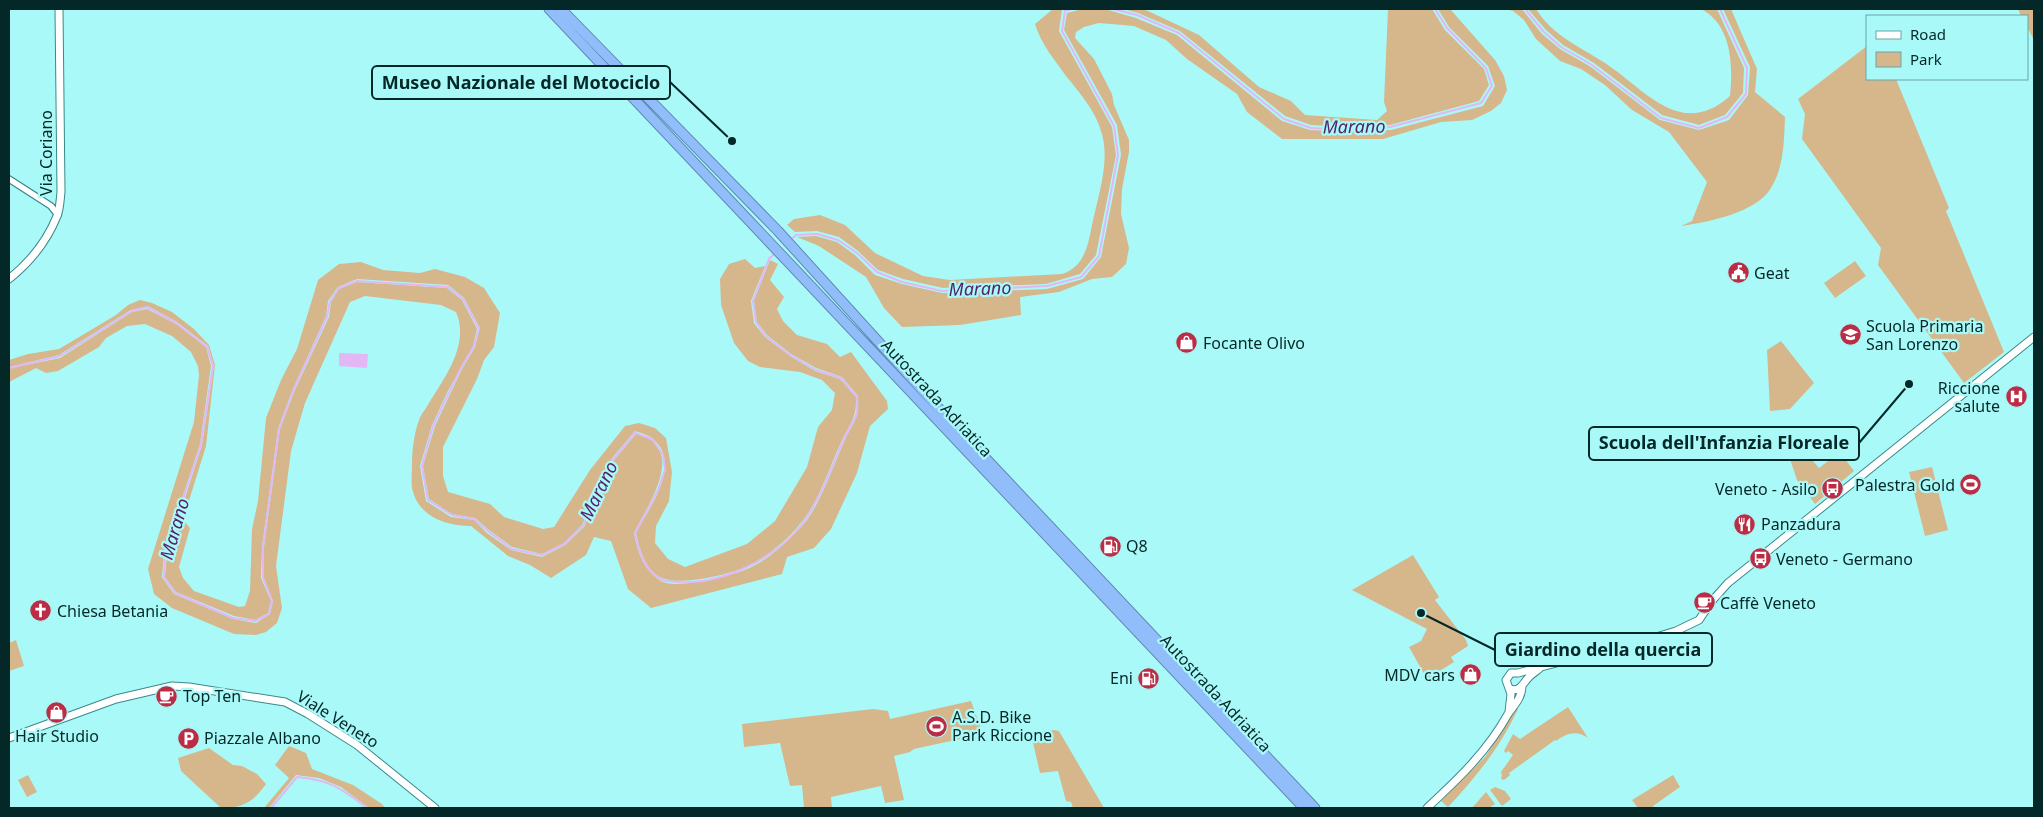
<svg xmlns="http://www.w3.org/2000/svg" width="2043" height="817" font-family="'Noto Sans',sans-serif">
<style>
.green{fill:#d5b78b}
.water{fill:#e3b6f4}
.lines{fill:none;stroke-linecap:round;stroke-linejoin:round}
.stream{stroke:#e3b6f4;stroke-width:2}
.tertiary-casing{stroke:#3a898a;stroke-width:8}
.secondary-casing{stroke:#3a898a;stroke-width:9}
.motorway-casing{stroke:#6089b1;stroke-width:11}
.tertiary{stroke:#fff;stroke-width:5.5}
.secondary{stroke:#fff;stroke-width:7}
.motorway{stroke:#91befb;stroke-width:9}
.labels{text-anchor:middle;stroke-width:4.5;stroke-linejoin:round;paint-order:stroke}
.street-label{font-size:16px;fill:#042727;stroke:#aaf9f9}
.poi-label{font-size:16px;fill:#042727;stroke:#aaf9f9;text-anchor:start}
.water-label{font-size:18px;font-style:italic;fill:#58226a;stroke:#aaf9f9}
.leader{fill:none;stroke:#042727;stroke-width:2}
.callout-dot{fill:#042727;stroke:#aaf9f9;stroke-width:2}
.callout{fill:#aaf9f9;stroke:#042727;stroke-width:2}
.callout-label{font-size:18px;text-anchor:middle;font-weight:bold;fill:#042727}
</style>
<rect width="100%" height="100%" fill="#aaf9f9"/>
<path class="green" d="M1053,9H1062L1059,31L1112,127L1116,155L1096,255L1080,274L1046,284L943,288L903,279L878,270L858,251L839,237L817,231L795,232L787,225L794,219L820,215L845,225L875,253L923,276L950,280L1062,274C1084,267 1088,246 1092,225C1098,196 1111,160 1101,131C1095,110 1079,92 1066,76C1054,59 1041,44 1035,24Z
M1082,9H1105L1136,18L1177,35L1282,121L1310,130L1351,132L1391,130L1483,106L1495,86L1488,66L1449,27L1438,9H1450L1495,60L1504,76L1507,90L1501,103L1491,111L1472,120L1441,122L1383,139H1282L1247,112L1237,94L1187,59L1166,40L1134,26L1099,23L1084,27L1076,32L1075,38L1094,59L1112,94L1114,105L1129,140V152L1122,189L1121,214L1129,248L1126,264L1112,277L1092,279L1059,292L1020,297L1021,315L960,325L902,327L884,308L866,277L819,246L797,237L816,236L837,242L855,255L875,275L902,284L942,293L1047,289L1083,279L1101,257L1121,155L1117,125L1064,30L1067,13Z
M1123,9H1141L1148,11L1199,35L1259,87L1291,101L1305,115L1377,120L1387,111L1384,102L1388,9H1432L1445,30L1484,69L1489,85L1479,101L1390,125L1351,127L1311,125L1285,116L1180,31L1138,13Z
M1505,9H1522L1542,34L1560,49L1591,67L1660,120L1699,130L1729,120L1748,95L1750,67L1723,9H1731L1757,69L1755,92L1785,117C1784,141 1784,167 1771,188C1756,213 1708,222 1681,226L1692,221L1707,182L1669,132L1632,110L1605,85L1581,69L1560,61L1536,39L1524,20L1513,11Z
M1528,9H1536C1553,36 1579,46 1605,63C1645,89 1680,140 1730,96C1733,65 1732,25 1701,9H1717L1744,68L1743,93L1725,115L1699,125L1662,115L1594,63L1563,45L1546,30Z
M2018,9H2034V37L2033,38L2027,27V16H2021Z
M1867,46V79H1896L1949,208L1946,211L2004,352L1964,383L1878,265L1881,248L1802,139L1805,114L1798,99Z
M745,259L755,268L765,266L751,301L754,323L765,337L790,356L815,371L840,379L856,397C856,402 856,408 855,412C853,422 846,431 842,440C829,468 820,500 800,524C787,541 766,557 747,566C730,575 683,585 665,579C646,574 640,550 636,533C649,507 683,465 653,439C649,435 640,433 635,431L612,458L582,525L564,543L542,554L512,547L489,530L475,518L452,514L429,499L423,466L435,426L462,369L475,347L480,328L464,298L448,285L357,279L338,287L328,301L326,316L292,391L278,429L262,547L261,578L271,601L268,613L255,620L234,616L176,592L165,577L167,554L202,445L214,366L208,346L177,322L148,306L131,310L59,355L9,367V360L28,354L59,349L116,315L128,305L140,300L152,303L172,312L194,329L209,345L215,365L206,446L183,520L190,528L179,567L183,578L194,591L239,607L245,606L250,591L252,529L258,501L266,418L281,380L297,349L318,280L339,264L361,262L383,270L420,273L435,269L465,277L484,288L500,313L494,347L484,360L477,379L443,447V476L448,492L490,504L504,517L543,529L554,527L590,470L625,426L639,423L655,428L666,438L672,472L669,501L656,526L655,543L668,559L685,567L747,544L775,521L807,467L818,427L832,410L835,393L822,380L800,372L760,367L748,361L734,343L721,305L720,279L729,264Z
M770,260L778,264L770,280L784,297L777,309L783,321L797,335L827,344L840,357L851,352L887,401L888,409L870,426L857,473L831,529L814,548L787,557L782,574L651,608L628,589L611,541L594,537L586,555L551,578L530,565L508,556L471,526C446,526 418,517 412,488C411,481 412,473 412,465C412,450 414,434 419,420C421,414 426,409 429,403C445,377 470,344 456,312L441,305L365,296L350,302L305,403L291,451L276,566L282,608L277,623L266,632L256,635L234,634L172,608L154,594L148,569L194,422L199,375L198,366L191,352L172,336L145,324L127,326L106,338L99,347L58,371L46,373L36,368L9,382V370L11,368L60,358L132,312L147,309L176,324L206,347L211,366L200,444L164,553L162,577L174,594L233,619L256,623L270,614L273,601L264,578V547L280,429L294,392L329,317L331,302L339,289L357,282L447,288L462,300L477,329L473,346L448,391L432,425L420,466L426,501L451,517L474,520L487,533L511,550L542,557L565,545L584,527L614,460L636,434C640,436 647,437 651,440C680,462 645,509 634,533C638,553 643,569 661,581C676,590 731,576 747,569C767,561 786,543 801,527C819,508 833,467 844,442C847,433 854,425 857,415C859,410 858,402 858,396L842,377L816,368L791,354L767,335L757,322L754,301Z
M1855,261L1866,276L1835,298L1824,283Z
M1781,341L1814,383L1790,409L1770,411L1767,350Z
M1840,452L1854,471L1815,504L1797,480L1790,459L1808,455L1819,468Z
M1932,467L1948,530L1925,536L1909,472Z
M1413,555L1439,597L1435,600L1466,640L1468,646L1451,657L1454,662L1427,679L1409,647L1421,641L1427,629L1352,590Z
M16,640L24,666L9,671V643Z
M971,701L983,734L914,749L910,752L894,756L904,800L885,803L881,786L831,797L832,808H804L802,785L790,786L780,743L744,747L742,724L873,709L888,711L890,719Z
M1516,705L1518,709C1499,749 1477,776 1448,807L1441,801L1486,756Z
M1568,707L1588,738C1576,730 1567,733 1556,741L1555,740L1509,773L1510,775L1504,780L1501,779L1502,775L1501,772L1513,755L1508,751L1506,753L1504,751L1513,734L1520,739Z
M1054,730L1059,731L1104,808H1073L1071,802L1066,801L1058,771L1040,773L1031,734Z
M289,746L306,753L312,769L353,785L382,804L385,808H369L341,787L319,778L296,775L269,808H264L289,778L275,765Z
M209,748L233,765L242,766L257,774L266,784C253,802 244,808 221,808L181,771L178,758Z
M28,775L37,792L27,797L18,780Z
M1673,775L1680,787L1653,806L1655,808H1638L1632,800Z
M1495,787L1505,791L1511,799L1502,806L1490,790Z
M1486,792L1495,804L1489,808H1472Z"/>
<path class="water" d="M339,353L368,354L367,368L339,366Z"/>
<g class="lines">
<path class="stream" d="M1113,9L1137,15L1179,33L1284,119L1311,128L1351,130L1390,127L1481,103L1492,86L1486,68L1447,28L1435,9
M1525,9L1544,32L1561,47L1592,65L1661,118L1699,128L1727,117L1746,94L1747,68L1720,9
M790,240L796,235L817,234L838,240L857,253L877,272L902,282L942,291L1047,286L1081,277L1099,256L1118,155L1114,126L1062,31L1065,11L1071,9
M9,368L60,356L132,311L147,307L176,323L207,347L213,366L201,444L165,554L164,577L175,593L233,618L255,621L269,614L272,601L263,578V547L279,429L293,391L327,317L330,301L339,288L357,281L448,287L463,299L479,329L474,346L461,368L433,426L422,466L428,500L452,515L474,519L488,531L512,549L542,555L564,544L583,526L613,459L635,433L652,439L663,455L665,470L658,490L635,533C639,551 644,572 663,580C667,582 674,581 678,582C721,585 776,559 802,524C820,500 831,470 842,443C846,433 852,425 856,416C858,410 857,403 857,397L841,378L816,370L790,355L766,336L756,322L753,301L769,259L775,253
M271,808L297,777C330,780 341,788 367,808"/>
<defs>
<path id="tertiary" d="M9,179L51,206L58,215"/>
<path id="secondary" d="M9,279C29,263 47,241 57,216C60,209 60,200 61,192L59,9
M1510,689C1521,692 1522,684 1529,677C1532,674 1535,672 1539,669
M1509,712L1511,694L1506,680L1511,673H1518L1656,637L1676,631L1699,620L1711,602L1728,583L2034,337
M9,738L116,699L172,686L189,687L285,702L308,714L357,745L435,808
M1427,808C1458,779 1487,752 1508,714C1514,705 1522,698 1522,686"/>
<path id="motorway" d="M549,9L1304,808
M561,9L778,231L944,414L1315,808"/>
</defs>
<use href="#tertiary" class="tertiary-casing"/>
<use href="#secondary" class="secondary-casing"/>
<use href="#motorway" class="motorway-casing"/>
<use href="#tertiary" class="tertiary"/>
<use href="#secondary" class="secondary"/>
<use href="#motorway" class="motorway"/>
</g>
<defs>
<symbol id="civic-disc" viewBox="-11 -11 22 22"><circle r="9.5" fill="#bd2c45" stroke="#aaf9f9"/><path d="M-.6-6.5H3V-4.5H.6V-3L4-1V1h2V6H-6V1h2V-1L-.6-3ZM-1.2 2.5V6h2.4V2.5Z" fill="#fff"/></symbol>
<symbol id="school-disc" viewBox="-11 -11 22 22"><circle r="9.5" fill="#bd2c45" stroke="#aaf9f9"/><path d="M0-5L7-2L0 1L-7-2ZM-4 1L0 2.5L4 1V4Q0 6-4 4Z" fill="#fff"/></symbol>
<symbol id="shop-disc" viewBox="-11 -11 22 22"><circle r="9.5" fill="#bd2c45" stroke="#aaf9f9"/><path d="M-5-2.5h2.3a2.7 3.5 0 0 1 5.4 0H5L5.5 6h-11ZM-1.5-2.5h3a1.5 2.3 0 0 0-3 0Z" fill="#fff"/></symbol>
<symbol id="hospital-disc" viewBox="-11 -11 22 22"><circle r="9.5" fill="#bd2c45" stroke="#aaf9f9"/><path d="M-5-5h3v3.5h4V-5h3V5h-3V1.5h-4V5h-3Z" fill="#fff"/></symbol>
<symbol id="stadium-disc" viewBox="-11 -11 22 22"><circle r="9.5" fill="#bd2c45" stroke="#aaf9f9"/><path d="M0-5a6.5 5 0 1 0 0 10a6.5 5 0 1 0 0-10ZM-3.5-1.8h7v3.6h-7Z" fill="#fff"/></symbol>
<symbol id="bus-disc" viewBox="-11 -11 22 22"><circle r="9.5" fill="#bd2c45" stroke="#aaf9f9"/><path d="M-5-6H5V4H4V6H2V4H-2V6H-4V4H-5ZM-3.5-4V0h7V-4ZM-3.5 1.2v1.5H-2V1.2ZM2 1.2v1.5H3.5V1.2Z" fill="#fff"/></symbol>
<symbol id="restaurant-disc" viewBox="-11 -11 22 22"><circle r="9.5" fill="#bd2c45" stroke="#aaf9f9"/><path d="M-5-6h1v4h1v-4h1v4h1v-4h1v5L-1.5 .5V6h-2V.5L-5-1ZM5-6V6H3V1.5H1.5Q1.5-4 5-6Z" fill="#fff"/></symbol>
<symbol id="fuel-disc" viewBox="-11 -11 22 22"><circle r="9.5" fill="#bd2c45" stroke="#aaf9f9"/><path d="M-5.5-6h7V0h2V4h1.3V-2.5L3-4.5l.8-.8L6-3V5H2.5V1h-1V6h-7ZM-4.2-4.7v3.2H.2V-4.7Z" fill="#fff"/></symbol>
<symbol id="cafe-disc" viewBox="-11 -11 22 22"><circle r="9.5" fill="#bd2c45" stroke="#aaf9f9"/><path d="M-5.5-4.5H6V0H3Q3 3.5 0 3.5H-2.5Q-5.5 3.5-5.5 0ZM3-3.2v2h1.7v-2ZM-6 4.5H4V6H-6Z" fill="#fff"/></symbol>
<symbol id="church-disc" viewBox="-11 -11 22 22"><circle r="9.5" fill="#bd2c45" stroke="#aaf9f9"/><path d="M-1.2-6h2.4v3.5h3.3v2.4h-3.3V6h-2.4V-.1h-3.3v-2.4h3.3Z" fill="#fff"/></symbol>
<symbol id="parking-disc" viewBox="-11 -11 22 22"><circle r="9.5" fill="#bd2c45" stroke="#aaf9f9"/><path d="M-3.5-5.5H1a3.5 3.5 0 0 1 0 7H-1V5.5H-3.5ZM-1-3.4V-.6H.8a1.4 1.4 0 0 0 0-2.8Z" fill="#fff"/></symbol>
</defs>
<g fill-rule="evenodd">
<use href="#civic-disc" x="1726" y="260" width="25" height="25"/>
<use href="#school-disc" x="1838" y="322" width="25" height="25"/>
<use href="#shop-disc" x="1174" y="330" width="25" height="25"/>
<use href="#hospital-disc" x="2004" y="384" width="25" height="25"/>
<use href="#stadium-disc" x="1958" y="472" width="25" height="25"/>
<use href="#bus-disc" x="1820" y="476" width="25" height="25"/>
<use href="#restaurant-disc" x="1732" y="512" width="25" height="25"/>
<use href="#fuel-disc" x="1098" y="534" width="25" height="25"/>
<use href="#bus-disc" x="1748" y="546" width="25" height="25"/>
<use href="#cafe-disc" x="1692" y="590" width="25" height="25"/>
<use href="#church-disc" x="28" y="598" width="25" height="25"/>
<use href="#shop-disc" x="1458" y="662" width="25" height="25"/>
<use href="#fuel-disc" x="1136" y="666" width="25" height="25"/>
<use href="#cafe-disc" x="154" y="684" width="25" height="25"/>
<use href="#shop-disc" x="44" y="700" width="25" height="25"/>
<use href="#stadium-disc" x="924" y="714" width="25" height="25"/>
<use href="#parking-disc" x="176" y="726" width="25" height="25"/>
</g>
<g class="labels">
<g class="street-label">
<text transform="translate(46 153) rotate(-90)" y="6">Via Coriano</text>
<text transform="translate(937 398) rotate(47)" y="6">Autostrada Adriatica</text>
<text transform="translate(1216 693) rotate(47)" y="6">Autostrada Adriatica</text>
<text transform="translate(338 719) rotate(32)" y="6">Viale Veneto</text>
</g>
<g class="poi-label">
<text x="1754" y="279">Geat</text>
<text x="1866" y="332">Scuola Primaria<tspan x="1866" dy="18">San Lorenzo</tspan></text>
<text x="1203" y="349">Focante Olivo</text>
<text x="2000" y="394" text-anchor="end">Riccione<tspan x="2000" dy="18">salute</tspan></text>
<text x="1955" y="491" text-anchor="end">Palestra Gold</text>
<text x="1817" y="495" text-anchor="end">Veneto - Asilo</text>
<text x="1761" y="530">Panzadura</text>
<text x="1126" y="552">Q8</text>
<text x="1776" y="565">Veneto - Germano</text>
<text x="1720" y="609">Caffè Veneto</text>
<text x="57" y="617">Chiesa Betania</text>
<text x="1455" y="681" text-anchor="end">MDV cars</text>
<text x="1133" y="684" text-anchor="end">Eni</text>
<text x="183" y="702">Top Ten</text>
<text x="952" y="723">A.S.D. Bike<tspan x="952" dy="18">Park Riccione</tspan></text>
<text x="57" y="742" text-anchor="middle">Hair Studio</text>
<text x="204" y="744">Piazzale Albano</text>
</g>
<g class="water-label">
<text transform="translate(1354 127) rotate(-1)" y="6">Marano</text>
<text transform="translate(980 289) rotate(-2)" y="6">Marano</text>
<text transform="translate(599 491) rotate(-64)" y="6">Marano</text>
<text transform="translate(175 529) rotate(-74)" y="6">Marano</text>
</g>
</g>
<path class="leader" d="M732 141L670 82M1909 384L1859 443M1421 613L1495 650"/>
<g class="callout-dot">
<circle cx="732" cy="141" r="5"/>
<circle cx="1909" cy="384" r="5"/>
<circle cx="1421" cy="613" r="5"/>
</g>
<g class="callout">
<rect x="372" y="66" width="298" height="33" rx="5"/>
<rect x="1589" y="427" width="270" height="33" rx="5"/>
<rect x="1495" y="633" width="217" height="33" rx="5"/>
</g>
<g class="callout-label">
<text x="521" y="89">Museo Nazionale del Motociclo</text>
<text x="1724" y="449">Scuola dell'Infanzia Floreale</text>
<text x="1603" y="656">Giardino della quercia</text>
</g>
<rect width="2043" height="817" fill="none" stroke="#042727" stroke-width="20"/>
<rect x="1866" y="15" width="162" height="65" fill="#aaf9f9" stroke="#68a5a5"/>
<rect x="1876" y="31" width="25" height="8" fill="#ffffff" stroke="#68a5a5"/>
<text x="1910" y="40" font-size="15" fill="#042727">Road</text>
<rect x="1876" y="52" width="25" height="15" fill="#d5b78b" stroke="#68a5a5"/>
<text x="1910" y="65" font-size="15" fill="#042727">Park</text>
</svg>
